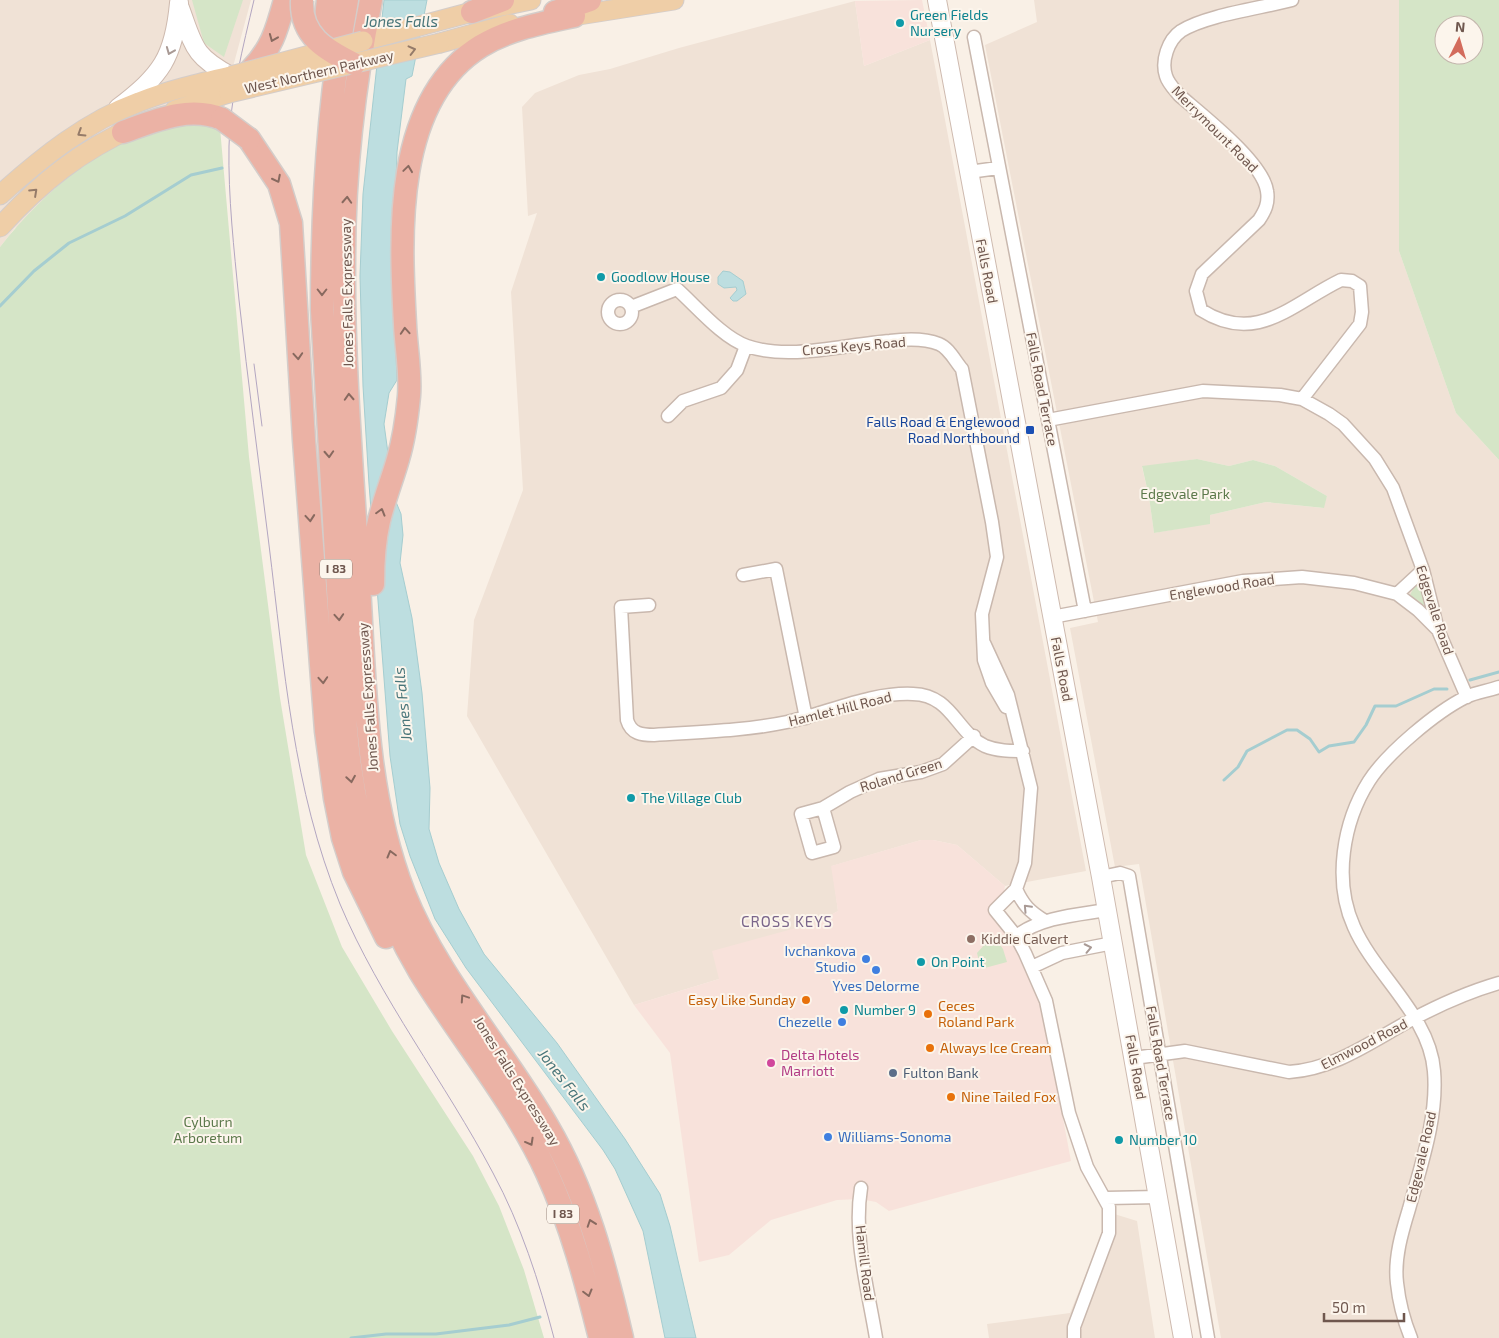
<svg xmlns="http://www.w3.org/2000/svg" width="1499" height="1338" font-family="'Exo 2',sans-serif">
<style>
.residential{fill:#f0e2d6;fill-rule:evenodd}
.commercial{fill:#f8e2db}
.green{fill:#d5e5c7;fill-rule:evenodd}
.water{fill:#bddee0;stroke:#a5cdd0}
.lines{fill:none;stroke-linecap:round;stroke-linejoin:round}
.stream{stroke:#a5cdd0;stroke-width:3}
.street-casing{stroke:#c9b8ae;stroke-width:15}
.secondary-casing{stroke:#cebaaf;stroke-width:20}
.primary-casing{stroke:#d4cdca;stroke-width:21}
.highway-casing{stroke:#d4cdca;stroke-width:25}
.street{stroke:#fff;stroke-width:12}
.secondary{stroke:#fff;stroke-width:18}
.primary{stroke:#efcea7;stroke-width:19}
.highway{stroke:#ebb2a5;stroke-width:22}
.tram{stroke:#b3a6c1;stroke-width:1}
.primary-bridge-casing{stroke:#d4cdca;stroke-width:21;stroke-linecap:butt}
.highway-bridge-casing{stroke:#d4cdca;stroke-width:25;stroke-linecap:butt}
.primary-bridge{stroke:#efcea7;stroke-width:19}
.highway-bridge{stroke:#ebb2a5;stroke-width:22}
.oneway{stroke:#88695f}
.oneway2{stroke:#957b69}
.oneway3{stroke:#a99a95}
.culture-dot{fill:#0f9aa8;stroke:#fcf5ec;stroke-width:2}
.transit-dot{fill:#1a4fb4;stroke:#fcf5ec;stroke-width:2}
.education-dot{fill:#8d6e63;stroke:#fcf5ec;stroke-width:2}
.shop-dot{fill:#3f7fe0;stroke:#fcf5ec;stroke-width:2}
.food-dot{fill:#e8710a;stroke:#fcf5ec;stroke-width:2}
.hotel-dot{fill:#d1479c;stroke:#fcf5ec;stroke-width:2}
.service-dot{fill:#5c6f8a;stroke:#fcf5ec;stroke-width:2}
.labels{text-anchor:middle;stroke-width:4;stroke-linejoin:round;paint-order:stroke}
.shield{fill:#fcf5ec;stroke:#99867d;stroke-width:1}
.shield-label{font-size:12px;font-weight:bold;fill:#6f574e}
.culture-label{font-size:14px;fill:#0d838f;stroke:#fcf5ec;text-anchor:start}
.street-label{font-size:14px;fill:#6f574e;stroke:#fcf5ec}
.transit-label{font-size:14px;fill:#164399;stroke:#fcf5ec;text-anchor:end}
.park-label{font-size:14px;fill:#5c794b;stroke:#fcf5ec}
.education-label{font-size:14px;fill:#785e54;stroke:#fcf5ec;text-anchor:start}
.shop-label{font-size:14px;fill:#366cbe;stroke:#fcf5ec;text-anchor:end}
.food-label{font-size:14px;fill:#c56008;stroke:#fcf5ec;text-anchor:start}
.hotel-label{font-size:14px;fill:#b23c85;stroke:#fcf5ec;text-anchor:start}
.service-label{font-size:14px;fill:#4e5e75;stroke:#fcf5ec;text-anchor:start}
.water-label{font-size:15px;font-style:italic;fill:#487579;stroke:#fcf5ec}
.neighbourhood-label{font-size:15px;letter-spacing:1px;fill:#7b668b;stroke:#fcf5ec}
</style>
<rect width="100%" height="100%" fill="#f9f0e6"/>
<path class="residential" d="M0,0H251L234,63L220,129L15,228L0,247Z
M1034,0H1399V251L1456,413L1499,460V1338H1221L1139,864L1115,867L1070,628L1098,622L985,45L1037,22ZM1197,459L1229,466L1253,460L1275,466L1327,496L1323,508L1266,502L1210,515V523L1154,533L1149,497L1142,467Z
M855,1L864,66L930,40L1086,871L1005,886L957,845L933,840H921L832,866L838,911L719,979L634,1005L467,716L474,620L523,490L511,292L537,213L528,216L522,107L535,93L579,75L610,69L679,48Z
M1111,1213L1137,1221L1155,1338H989L987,1324L1070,1313Z"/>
<path class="commercial" d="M922,0L930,40L864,66L855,1Z
M921,840H933L957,845L1005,886L998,923L1018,951L1035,985L1045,1023L1071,1161L889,1211L876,1202L860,1199L837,1200L771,1220L729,1255L699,1262L670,1053L634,1005L719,979L712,951L818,922L838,911L831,866Z"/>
<path class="green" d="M192,0H243L224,57L204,43Z
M1399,0H1499V460L1456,413L1399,251ZM1444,25H1474V55H1444Z
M180,121L220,128L249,457L280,698L306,855L342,947L392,1031L473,1156L499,1206L524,1270L544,1338H0V247C45,190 108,136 180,121Z
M1197,459L1229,466L1253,460L1275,466L1327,496L1324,508L1266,502L1210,515V524L1154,533L1149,497L1142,466Z
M1419,585L1422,586L1427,608L1410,595L1414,587Z
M993,935L1003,949L1007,962L981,969L977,953Z"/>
<path class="water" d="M384,0H427L412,76L406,79L397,152L395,219L394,299L397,380L389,393L384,424L394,497L401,514L403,535L400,563L412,618L422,693L430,788L429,829L439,863L459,909L484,954L557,1043L625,1139L660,1194L670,1226L696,1338H665L643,1231L615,1169L603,1150L466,968L435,919L410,856L400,824L390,756L369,484L363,386L360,276L363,194Z
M723,271L730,272L743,281L746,294L737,301H733L730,298L737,290L736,287L724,288L718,284V277Z"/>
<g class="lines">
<path class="stream" d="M0,306L34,271L69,243L125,216L191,175L222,168
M1470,680L1499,672
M1224,780L1238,767L1247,751L1287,730H1297L1310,739L1319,752L1329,746L1354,742L1366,725L1375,706H1396L1434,689H1447
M351,1338L386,1334H436L509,1325L540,1317"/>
<defs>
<path id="street" d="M1292,0C1262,8 1206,15 1181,31C1168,40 1161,61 1166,76C1168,83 1174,89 1179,95C1202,115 1263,162 1267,191C1269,203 1265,211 1259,220L1202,274L1196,291L1201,310C1257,346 1293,303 1341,280L1352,281L1360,286L1362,312L1360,324L1302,399
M974,37L1085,611
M969,172L998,168
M608 312a12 12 0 1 1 24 0a12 12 0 1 1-24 0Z
M631,307L677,289C697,307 723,338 747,346C790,361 846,344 890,341C905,339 924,338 939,344C949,348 955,361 962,369L992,522L997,557L982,614L984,660L992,683L1006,707
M668,416L683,401L721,388L737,370L746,346
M1048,420L1203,391L1280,395L1302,399L1329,414L1343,424L1375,459L1393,488L1423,570L1438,630L1467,697
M743,575L776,569L806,718
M1397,594L1423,570
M649,605L621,607L627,720C631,734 642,735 654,735C698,732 744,731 787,722C828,713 871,692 913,694C952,695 956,732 985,746C997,751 1010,751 1023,751
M1052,617L1243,581L1302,577L1354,583L1397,594L1418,610L1438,630
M984,643L1008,695L1031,788L1025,863L1016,889L995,910L1016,936L1025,953L1046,1001L1069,1113L1087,1167L1109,1207V1233L1074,1327V1338
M823,808L834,847L812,853L801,814L823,808L850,792L879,779L921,772L943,764L974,736
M1101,877L1120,873L1129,876L1208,1338
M1016,889C1023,905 1030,912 1045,921
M1016,936C1042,917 1076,915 1107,910
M1032,967L1062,953L1113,943
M1134,1058L1185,1051L1289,1072C1335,1069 1372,1041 1411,1020C1439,1005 1468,992 1499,983
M861,1188C853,1237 868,1289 876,1338
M1106,1198L1159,1197
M1411,1338C1404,1321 1399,1302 1397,1283C1394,1258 1402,1232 1409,1209C1421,1165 1438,1117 1434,1071C1430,1016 1375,975 1354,927C1333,881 1343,822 1369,781C1387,753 1436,712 1466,697C1476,692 1488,691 1499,687"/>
<path id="secondary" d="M937,0L1101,877L1183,1338
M180,8C194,46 193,56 231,76
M118,108C161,75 174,58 179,3"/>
<path id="primary" d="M560,18L674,0
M363,41L472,12L531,0
M440,43L510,24
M175,110L229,93
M0,195C41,158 87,121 139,102C169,90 200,83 231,76
M0,227C41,182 80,151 136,126"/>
<path id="highway" d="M347,0C328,102 322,206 322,310L346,729C353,815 375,897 420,972C461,1039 514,1101 547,1173C571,1225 586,1282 600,1338
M371,0C354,85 344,172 344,259C343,361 352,465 358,568C365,677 364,790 404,893C437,977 503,1049 548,1127C586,1192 605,1265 622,1338
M472,12L503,0
M555,12L590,0
M321,61L328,0
M250,71C272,49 277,29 285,0
M123,132C154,121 189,105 222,119
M249,139L279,184L291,223L304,440L326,731L335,798L343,838L354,872L386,937
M373,584C373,563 374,542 379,521C384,500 392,480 398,459C404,439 407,417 409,396C411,372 406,348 405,324C400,235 393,100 481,46C509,29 542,23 574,16"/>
</defs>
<use href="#street" class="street-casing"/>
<use href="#secondary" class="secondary-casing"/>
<use href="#primary" class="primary-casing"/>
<use href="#highway" class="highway-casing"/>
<use href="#street" class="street"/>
<use href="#secondary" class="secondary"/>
<use href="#primary" class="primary"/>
<use href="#highway" class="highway"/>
<path class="tram" d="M254,0C243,47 230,97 229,146C228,197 234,249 239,300C248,382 259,464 269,545C284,666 293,790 340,904C380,999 445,1082 493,1173C521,1225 539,1281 554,1338
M254,364L262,426"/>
<defs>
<path id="primary-bridge" d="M231,76L363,41
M229,93L440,43"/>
<path id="highway-bridge" d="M302,0C300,36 326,50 354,64
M222,119L249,139"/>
</defs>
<use href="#primary-bridge" class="primary-bridge-casing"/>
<use href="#highway-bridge" class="highway-bridge-casing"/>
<use href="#primary-bridge" class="primary-bridge"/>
<use href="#highway-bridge" class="highway-bridge"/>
</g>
<defs><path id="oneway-chevron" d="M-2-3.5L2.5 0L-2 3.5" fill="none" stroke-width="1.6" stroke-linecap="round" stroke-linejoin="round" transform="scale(1.25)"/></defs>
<g class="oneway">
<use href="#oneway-chevron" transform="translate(273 38) rotate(112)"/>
<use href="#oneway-chevron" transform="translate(408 169) rotate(-82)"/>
<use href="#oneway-chevron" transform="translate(277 179) rotate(63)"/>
<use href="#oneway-chevron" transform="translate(347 200) rotate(-87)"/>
<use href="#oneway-chevron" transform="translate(322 292) rotate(90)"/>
<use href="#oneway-chevron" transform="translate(405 331) rotate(-94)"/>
<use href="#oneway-chevron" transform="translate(298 356) rotate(86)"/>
<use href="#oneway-chevron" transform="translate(349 397) rotate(-93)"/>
<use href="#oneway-chevron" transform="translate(329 454) rotate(87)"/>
<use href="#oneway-chevron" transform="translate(381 512) rotate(-74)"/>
<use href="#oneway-chevron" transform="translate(310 518) rotate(85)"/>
<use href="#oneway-chevron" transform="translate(339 617) rotate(86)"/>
<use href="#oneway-chevron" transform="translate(323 680) rotate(86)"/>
<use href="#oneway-chevron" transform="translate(351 779) rotate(81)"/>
<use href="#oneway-chevron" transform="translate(391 854) rotate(-105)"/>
<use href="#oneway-chevron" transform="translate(464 998) rotate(-124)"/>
<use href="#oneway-chevron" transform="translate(530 1142) rotate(61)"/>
<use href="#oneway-chevron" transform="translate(591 1223) rotate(-109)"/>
<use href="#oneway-chevron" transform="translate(588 1293) rotate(75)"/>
</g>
<g class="oneway2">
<use href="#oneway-chevron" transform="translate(412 50) rotate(-14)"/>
<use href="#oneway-chevron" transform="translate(81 133) rotate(148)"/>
<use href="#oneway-chevron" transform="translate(34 192) rotate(-43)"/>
</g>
<g class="oneway3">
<use href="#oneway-chevron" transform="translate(170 51) rotate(112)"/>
<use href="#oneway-chevron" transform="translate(1027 908) rotate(-133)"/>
<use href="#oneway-chevron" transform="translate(1088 948) rotate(-12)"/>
</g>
<g class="culture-dot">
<circle cx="900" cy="23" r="5"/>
<circle cx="601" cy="277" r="5"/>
<circle cx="631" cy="798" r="5"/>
<circle cx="921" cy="962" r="5"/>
<circle cx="844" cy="1010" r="5"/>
<circle cx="1119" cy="1140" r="5"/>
</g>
<rect class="transit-dot" x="1025" y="425" width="10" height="10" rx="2.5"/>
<circle class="education-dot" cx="971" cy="939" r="5"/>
<g class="shop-dot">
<circle cx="866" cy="959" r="5"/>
<circle cx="876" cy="970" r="5"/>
<circle cx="842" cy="1022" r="5"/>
<circle cx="828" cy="1137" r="5"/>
</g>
<g class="food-dot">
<circle cx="806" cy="1000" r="5"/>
<circle cx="928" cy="1014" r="5"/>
<circle cx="930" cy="1048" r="5"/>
<circle cx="951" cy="1097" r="5"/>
</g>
<circle class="hotel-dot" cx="771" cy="1063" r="5"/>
<circle class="service-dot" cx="893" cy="1073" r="5"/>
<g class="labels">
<g class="shield">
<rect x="320" y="559.5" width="32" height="19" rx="4"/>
<rect x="547" y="1204.5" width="32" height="19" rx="4"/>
</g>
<g class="shield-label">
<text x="336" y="573">I 83</text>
<text x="563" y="1218">I 83</text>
</g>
<g class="culture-label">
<text x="910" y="20">Green Fields<tspan x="910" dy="16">Nursery</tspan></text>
<text x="611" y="282">Goodlow House</text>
<text x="641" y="803">The Village Club</text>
<text x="931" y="967">On Point</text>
<text x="854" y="1015">Number 9</text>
<text x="1129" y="1145">Number 10</text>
</g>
<g class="street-label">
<text transform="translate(319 72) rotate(-13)" y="5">West Northern Parkway</text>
<text transform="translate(1215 129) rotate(45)" y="5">Merrymount Road</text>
<text transform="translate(987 271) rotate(79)" y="5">Falls Road</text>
<text transform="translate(347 293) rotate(-91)" y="5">Jones Falls Expressway</text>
<text transform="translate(854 346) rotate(-5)" y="5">Cross Keys Road</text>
<text transform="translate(1042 389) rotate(79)" y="5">Falls Road Terrace</text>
<text transform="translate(1222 587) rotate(-9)" y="5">Englewood Road</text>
<text transform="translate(1435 610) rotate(72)" y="5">Edgevale Road</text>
<text transform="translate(1062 669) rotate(79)" y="5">Falls Road</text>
<text transform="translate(368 697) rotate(-94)" y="5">Jones Falls Expressway</text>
<text transform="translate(840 709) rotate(-14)" y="5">Hamlet Hill Road</text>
<text transform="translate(901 775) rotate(-17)" y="5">Roland Green</text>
<text transform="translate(1364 1044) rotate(-27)" y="5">Elmwood Road</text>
<text transform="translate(1161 1063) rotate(80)" y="5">Falls Road Terrace</text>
<text transform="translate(1136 1067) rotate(80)" y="5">Falls Road</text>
<text transform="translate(517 1081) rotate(58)" y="5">Jones Falls Expressway</text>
<text transform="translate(1421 1157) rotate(-77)" y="5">Edgevale Road</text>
<text transform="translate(865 1263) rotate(83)" y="5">Hamill Road</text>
</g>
<g class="transit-label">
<text x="1020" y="427">Falls Road &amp; Englewood<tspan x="1020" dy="16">Road Northbound</tspan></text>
</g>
<g class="park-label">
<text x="1185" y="499">Edgevale Park</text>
<text x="208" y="1127">Cylburn<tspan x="208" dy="16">Arboretum</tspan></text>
</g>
<g class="education-label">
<text x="981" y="944">Kiddie Calvert</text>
</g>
<g class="shop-label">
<text x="856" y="956">Ivchankova<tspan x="856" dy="16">Studio</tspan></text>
<text x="876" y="991" text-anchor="middle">Yves Delorme</text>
<text x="832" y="1027">Chezelle</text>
<text x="838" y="1142" text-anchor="start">Williams-Sonoma</text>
</g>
<g class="food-label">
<text x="796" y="1005" text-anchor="end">Easy Like Sunday</text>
<text x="938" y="1011">Ceces<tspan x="938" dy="16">Roland Park</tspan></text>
<text x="940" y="1053">Always Ice Cream</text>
<text x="961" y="1102">Nine Tailed Fox</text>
</g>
<g class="hotel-label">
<text x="781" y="1060">Delta Hotels<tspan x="781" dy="16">Marriott</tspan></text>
</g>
<g class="service-label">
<text x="903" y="1078">Fulton Bank</text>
</g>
<g class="water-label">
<text x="401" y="27">Jones Falls</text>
<text transform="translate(403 704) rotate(-96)" y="5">Jones Falls</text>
<text transform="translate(564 1080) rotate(52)" y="5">Jones Falls</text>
</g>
<g class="neighbourhood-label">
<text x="787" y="927">CROSS KEYS</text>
</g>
</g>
<g transform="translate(1459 40) rotate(5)"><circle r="24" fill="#fcf5ec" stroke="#c4b6ad"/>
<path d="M0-4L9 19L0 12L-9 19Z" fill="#d36c5c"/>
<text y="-8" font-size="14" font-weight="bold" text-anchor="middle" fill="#6f574e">N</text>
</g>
<path d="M1324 1313v8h80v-8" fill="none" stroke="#6f574e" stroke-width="2.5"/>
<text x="1332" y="1313" font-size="15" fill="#6f574e" stroke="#fcf5ec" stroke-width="4" paint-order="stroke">50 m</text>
</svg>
